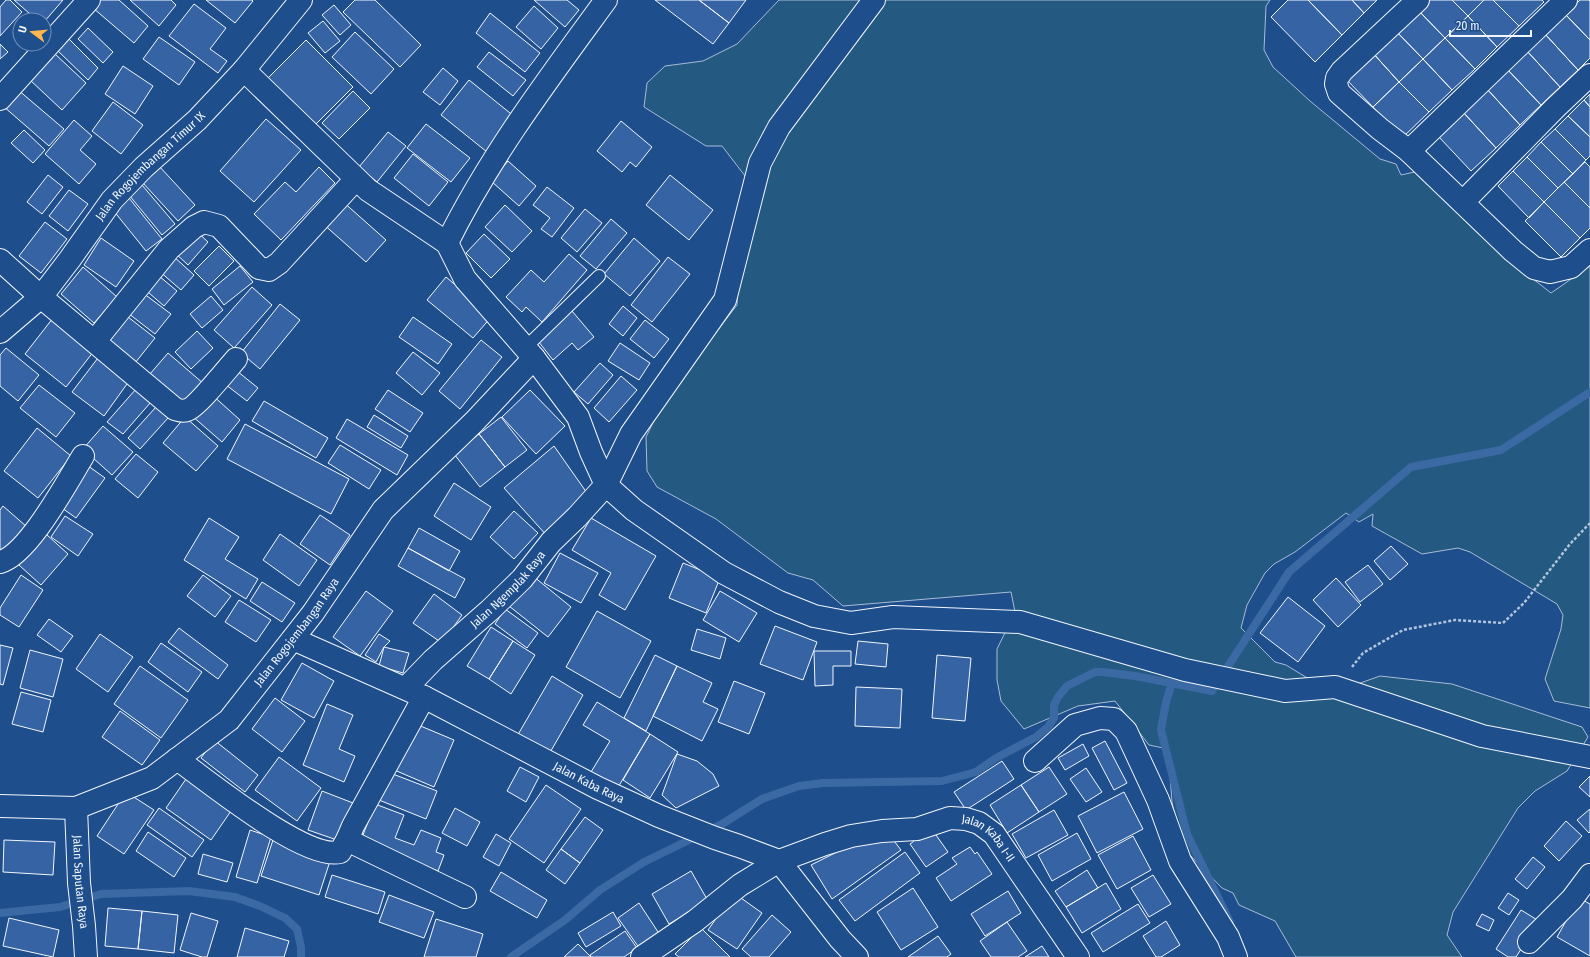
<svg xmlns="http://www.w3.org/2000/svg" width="1590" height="957" font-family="'Fira Sans Condensed',sans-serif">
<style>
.green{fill:#245a82;stroke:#a8bbd7}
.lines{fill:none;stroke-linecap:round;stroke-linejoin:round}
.stream{stroke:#3b69a3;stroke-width:8}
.building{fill:#3563a3;stroke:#f2f6ff}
.lane-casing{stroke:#f2f6ff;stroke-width:14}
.street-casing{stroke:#f2f6ff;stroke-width:24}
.path{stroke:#b3c4dc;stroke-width:2.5;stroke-dasharray:3 2;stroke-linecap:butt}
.lane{stroke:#1f4e8c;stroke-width:12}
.street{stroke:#1f4e8c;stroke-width:22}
.labels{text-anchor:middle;stroke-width:3;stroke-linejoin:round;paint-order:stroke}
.street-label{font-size:12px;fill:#f2f6ff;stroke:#1f4e8c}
</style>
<rect width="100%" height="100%" fill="#1f4e8c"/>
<path class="green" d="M779,0H1270L1266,6L1264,50L1273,67L1310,101L1380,159L1396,164L1401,175L1419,171L1528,275L1551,293L1590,266V708L1554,701L1545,679L1561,629L1563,615L1557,604L1470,552L1458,548L1422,554L1372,526L1373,514L1359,522L1346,513L1295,552L1274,564L1265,573L1247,605L1241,628L1275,662L1286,665L1332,693L1380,676L1452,684L1582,727L1588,737L1567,771L1535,791L1518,808L1453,912L1447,935L1462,957H1296L1275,921L1239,905L1233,893L1222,888L1182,847L1172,802L1168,749L1149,745L1115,701L1078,706L1024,729L1001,701L997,680V649L1015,612L1011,592L843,606L813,580L788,573L716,519L657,487L647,471L646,437L664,400L737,305L738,277L762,198L722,146H706L644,107L647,83L665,66L703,61L737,44Z"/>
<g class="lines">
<path class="stream" d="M1172,683L1166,702L1161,730L1187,834L1230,922
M0,913L60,907L101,894L189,891L235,897L260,906L285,918L297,929L301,947V957
M511,957L565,920L600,890L644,862L722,824L762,799L799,786L823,783L942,781L976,772L996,758L1036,737L1048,727L1054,718V705L1058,697L1067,686L1095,672H1103L1135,676L1212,691L1289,572L1411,467L1501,450L1590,392"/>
</g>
<path class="building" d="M6,0H10L22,12L0,36V7Z
M14,0H63L44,22V20H37Z
M100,0H119L148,26L134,43L93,8Z
M130,0H171L176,5L159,26Z
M206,0H252L253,1L235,23Z
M355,0H375L421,45L400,67L343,12Z
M534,0H567L579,10L565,27Z
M655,0H699L729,23L713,44Z
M699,0H746L729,23Z
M1288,0H1308L1342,35L1315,62L1271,17Z
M1308,0H1352L1364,13L1342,35Z
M1352,0H1377L1364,13Z
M1426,0H1452L1468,16L1445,38L1417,9Z
M1452,0H1484L1468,16Z
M1484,0H1493L1519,26L1497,47L1468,16Z
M1493,0H1542L1544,2L1519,26Z
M1580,0H1589L1590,1V40L1565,14Z
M194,4L226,28L210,49L227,61L218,73L169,36Z
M334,5L351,25L340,35L322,15Z
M534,6L558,28L541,49L516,27Z
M1417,9L1445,38L1423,59L1395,30Z
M490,13L540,53L525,72L476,33Z
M1565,14L1590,40V58L1578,70L1545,34Z
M1468,16L1497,47L1475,69L1445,38Z
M323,21L340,41L325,53L308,33Z
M88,28L113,52L103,63L78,39Z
M1395,30L1423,59L1399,82L1372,52Z
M355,32L394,69L371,94L332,57Z
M1545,34L1578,70L1560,87L1527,51Z
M159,37L195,62L179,85L143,59Z
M68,38L98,68L88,80L57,50Z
M1445,38L1475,69L1452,90L1423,59Z
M306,40L353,87L312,128L266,80Z
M0,44L8,52L0,59Z
M1527,51L1560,87L1541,105L1507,69Z
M489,52L526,80L513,96L477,67Z
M1372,52L1399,82L1373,107L1345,78Z
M54,53L86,83L62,110L30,80Z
M1423,59L1452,90L1429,112L1399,82Z
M123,66L153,86L135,114L105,94Z
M443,68L458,81L440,105L423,92Z
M1507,69L1541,105L1520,125L1487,89Z
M469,80L515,117L487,152L441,115Z
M1399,82L1429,112L1402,138L1373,107Z
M17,89L64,129L49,146L3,106Z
M1487,89L1520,125L1496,148L1463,112Z
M353,91L370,108L339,139L322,123Z
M1590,94V107L1584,100Z
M1584,100L1590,107V137L1568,116Z
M113,102L143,125L121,154L92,131Z
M1463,112L1496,148L1471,171L1438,136Z
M1568,116L1590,137V156L1586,160L1555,129Z
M266,119L301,150L254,202L220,171Z
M74,120L92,136L80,150L96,164L79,184L45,154Z
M621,121L652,147L636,167L630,162L622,172L597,151Z
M426,124L470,158L451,182L407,148Z
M1555,129L1586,160L1573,174L1541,142Z
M24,130L45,150L33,163L11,143Z
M388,132L406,146L377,182L359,167Z
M1541,142L1573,174L1558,188L1527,157Z
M413,154L448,182L429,206L394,178Z
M1527,157L1558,188L1544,202L1513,171Z
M508,161L536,186L519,206L491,181Z
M1585,162L1590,167V208L1564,182Z
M159,166L195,205L178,221L142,182Z
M319,167L335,183L281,240L254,214L285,182L296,192Z
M1513,171L1544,202L1529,218L1498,186Z
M48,175L63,187L42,214L27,202Z
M670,175L713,210L689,240L646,205Z
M1564,182L1590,208V228L1580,238L1544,202Z
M142,185L175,224L162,235L129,195Z
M547,187L574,208L552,237L541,229L550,218L533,205Z
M69,190L88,204L68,231L49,216Z
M129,198L162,239L146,251L113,210Z
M341,200L386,240L366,262L321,222Z
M1544,202L1580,238L1561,257L1525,221Z
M505,205L532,231L512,252L485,227Z
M585,209L602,223L577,252L561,238Z
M611,219L627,233L596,269L580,256Z
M45,222L67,239L41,273L19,256Z
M194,229L208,242L188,265L173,251Z
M484,234L510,259L491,278L466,253Z
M101,238L134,261L116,287L84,265Z
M634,238L660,261L630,296L604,274Z
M219,246L234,261L209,286L194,271Z
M569,254L587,270L542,322L526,307L522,312L506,297L531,270L544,282Z
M172,255L194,275L181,290L158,270Z
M668,257L690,274L652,322L631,305Z
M240,266L253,282L224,305L212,289Z
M83,267L117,297L94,323L61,294Z
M153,271L177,291L164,306L141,286Z
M446,277L492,316L473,338L427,300Z
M252,287L272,305L234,348L214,330Z
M139,290L171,314L155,334L124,310Z
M211,296L223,310L202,328L190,314Z
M280,304L300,320L260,369L241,353Z
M623,306L637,318L623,336L609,324Z
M572,311L594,337L578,350L572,343L553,360L538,341Z
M123,313L155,338L135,363L104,338Z
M413,317L452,344L438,364L399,337Z
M53,318L94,351L66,387L25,354Z
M645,320L669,339L654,358L630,339Z
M197,331L213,348L191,369L175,352Z
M481,340L502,357L460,409L439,391Z
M620,343L650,363L639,380L608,361Z
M6,348L39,375L18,401L0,386V355Z
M413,352L440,373L422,395L396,373Z
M168,353L204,384L187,405L150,374Z
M101,354L132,377L104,416L72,392Z
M600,363L613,375L588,404L574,392Z
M232,367L258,388L247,401L221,381Z
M621,376L637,390L609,422L594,408Z
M39,385L75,413L56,437L20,408Z
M136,389L151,402L123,434L107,422Z
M388,390L423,413L410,432L375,409Z
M530,390L565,426L536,454L502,417Z
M210,393L240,420L222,442L191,415Z
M264,401L328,438L316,458L252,421Z
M156,407L168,418L140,449L128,438Z
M374,415L408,436L401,448L367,427Z
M185,417L218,446L196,471L163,443Z
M501,417L527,450L505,467L479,434Z
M347,419L408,455L397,475L336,438Z
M245,424L349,479L331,514L227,459Z
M103,426L133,452L112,475L83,449Z
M37,428L71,456L38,498L4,471Z
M479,434L505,467L480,487L454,454Z
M340,445L381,470L369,489L328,463Z
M554,446L587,493L548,537L504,488Z
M136,454L158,472L138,498L115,479Z
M84,463L105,478L76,518L55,503Z
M454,483L491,507L471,540L434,516Z
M3,506L27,527L0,559V510Z
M514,511L538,533L514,559L490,537Z
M320,515L350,535L330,565L300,544Z
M65,516L93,534L78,556L51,537Z
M209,518L239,537L225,559L258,579L246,599L184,560Z
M591,518L656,556L625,610L599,595L611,573L572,550Z
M419,528L460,551L449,571L408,548Z
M46,534L68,554L41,585L19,565Z
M280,534L317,560L299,586L263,560Z
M1391,546L1408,564L1390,580L1374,561Z
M408,548L465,579L455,598L398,566Z
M560,553L598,573L581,603L544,583Z
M683,563L720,578L706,613L669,598Z
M1368,565L1383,584L1360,602L1345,582Z
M21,575L43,590L19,627L0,615V608Z
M203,575L231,596L215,617L187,596Z
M533,576L571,607L548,637L509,606Z
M1336,578L1361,605L1338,627L1313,600Z
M262,582L295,603L282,622L250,601Z
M366,591L393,611L360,656L333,637Z
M720,591L757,613L739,642L703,620Z
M434,594L462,615L442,643L413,623Z
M1288,597L1325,626L1298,662L1260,633Z
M239,600L271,620L256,642L225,622Z
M505,609L538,633L527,648L495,624Z
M597,611L651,641L620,698L566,667Z
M49,619L73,636L61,652L37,635Z
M775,626L817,642L803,680L760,664Z
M491,627L513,641L489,679L467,666Z
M179,628L228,665L218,679L168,642Z
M697,629L726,638L720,659L691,650Z
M100,634L133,657L108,692L76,669Z
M379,634L390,641L384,647L376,662L365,655Z
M513,641L535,655L511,694L489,679Z
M858,641L888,644L886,667L855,664Z
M161,643L202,672L188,692L148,662Z
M0,645L13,648L3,685L0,684Z
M384,647L409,653L403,673L379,666Z
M30,650L63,659L53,697L20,688Z
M814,651H851V666H833V685L815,686Z
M655,655L677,666L646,731L624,718Z
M937,655L971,658L965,721L932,718Z
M302,663L334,681L314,718L281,700Z
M140,666L188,700L161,738L114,704Z
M677,666L712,683L703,702L718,709L702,741L653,716Z
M552,676L583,695L548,756L516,738Z
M734,681L765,693L749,734L718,722Z
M856,687L902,689L900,728L855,726Z
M21,692L51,700L43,732L12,724Z
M275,698L305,721L282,752L252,729Z
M597,702L650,734L617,789L591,772L610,741L583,725Z
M327,704L353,715L339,749L355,756L344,782L303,765Z
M120,711L160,740L142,765L102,737Z
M411,722L454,740L434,787L392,769Z
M650,734L678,752L650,798L623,780Z
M214,740L258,775L245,792L201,758Z
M1105,741L1127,783L1114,790L1092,748Z
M1083,744L1089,756L1065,770L1058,758Z
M677,754L697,761L713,774L719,786L676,808L662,795Z
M279,757L321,788L297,821L255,790Z
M1002,761L1014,779L966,810L954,792Z
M520,767L539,777L526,802L507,791Z
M1049,767L1067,794L1039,812L1021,785Z
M1086,768L1102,792L1086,802L1070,779Z
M385,771L437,791L426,819L374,798Z
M1590,776V797L1579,787Z
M186,779L231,811L211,840L166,808Z
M546,785L581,809L544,863L509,839Z
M1021,785L1039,812L1007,833L990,805Z
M322,791L353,803L340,841L308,830Z
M126,792L154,810L124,854L97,836Z
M1124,792L1143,829L1097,853L1078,816Z
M375,804L404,815L395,838L414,845L421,830L441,838L436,852L444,855L438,871L361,840Z
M159,808L204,840L192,857L147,825Z
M455,808L480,822L467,846L442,833Z
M1590,809V832L1589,833L1577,820Z
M1054,810L1068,835L1026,858L1012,834Z
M585,817L603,830L580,863L561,849Z
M1566,821L1582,836L1559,861L1544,846Z
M931,828L948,852L926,867L910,844Z
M250,830L271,837L257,883L236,877Z
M148,832L186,858L174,877L136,851Z
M1077,833L1091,859L1052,881L1038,855Z
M496,834L511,843L499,866L483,857Z
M1133,836L1151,870L1117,889L1098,855Z
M891,837L901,850L832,899L811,865L853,844Z
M4,840L55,842L53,875L3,872Z
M273,840L331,858L319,895L261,876Z
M970,847L975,854L977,852L992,874L951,901L936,878L957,864L952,858Z
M561,849L580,863L565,884L546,870Z
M905,852L920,873L855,921L839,900Z
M203,854L233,863L227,882L198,874Z
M1533,857L1545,867L1527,889L1515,879Z
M1087,870L1098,888L1066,907L1055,891Z
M691,871L708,901L669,924L652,894Z
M501,872L547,900L537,918L490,891Z
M332,875L385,892L378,914L325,897Z
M1153,875L1171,904L1149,917L1131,888Z
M1106,883L1121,909L1082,933L1066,907Z
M913,888L938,927L901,950L877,912Z
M1008,891L1021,913L985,936L971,914Z
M734,893L762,913L737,949L708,930Z
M1508,893L1519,900L1509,915L1498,908Z
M389,895L434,912L424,938L379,922Z
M1579,898L1590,904V956L1557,937Z
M639,903L660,935L640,949L618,918Z
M1138,904L1150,923L1103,952L1091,933Z
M108,908L142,911L138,949L105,946Z
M1521,910L1539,921L1516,957H1508L1496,949Z
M142,911L178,915L174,953L138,949Z
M613,912L621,926L586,947L578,933Z
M191,913L218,921L207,957H202L180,950Z
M1482,914L1494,920L1489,931L1476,925Z
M772,915L791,932L769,957H751L742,949Z
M9,918L59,930L53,957L3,946Z
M436,919L483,934L476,957H424Z
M1166,921L1180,945L1161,957H1156L1143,936Z
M1007,922L1027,951L1018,957H991L980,941Z
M245,928L289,941L284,957H237Z
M701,928L730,957H679L675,954Z
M625,931L637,948L624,957H591L590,955Z
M938,936L951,954L947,957H908Z
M578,944L591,957H564Z
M1042,946L1049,957H1025Z"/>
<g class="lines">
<defs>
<path id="lane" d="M525,348L599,276"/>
<g id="street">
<path d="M1418,0L1342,71L1337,78L1336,84L1339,93L1380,129L1409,151L1513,251L1534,268L1550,272L1571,267L1590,250"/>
<path d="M244,70L368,190L447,243L465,279L534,358L578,417L591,452L606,485L634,510L724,573L779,602L814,616L851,623L893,617L1020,622L1185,670L1285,691L1335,687L1482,736L1590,757"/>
<path d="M0,99L89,0"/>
<path d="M1409,151L1566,0"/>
<path d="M1463,202L1555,108L1590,75"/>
<path d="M447,243C490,156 549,78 606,0"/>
<path d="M0,260L41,297L175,409C179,410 183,412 187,410C196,408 228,368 236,359"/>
<path id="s1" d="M0,332L41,297L70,259L112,200L144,167L197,120L244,70L301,0"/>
<path d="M95,341L169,249L194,227L204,222L219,226L259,268L269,270L279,263L356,179"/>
<path d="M0,562C28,555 67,482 83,456"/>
<path id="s2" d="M293,639L424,697L598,788L659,816L715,838L739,846L779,861L840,939L857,957"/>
<path id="s3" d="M406,688L433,660L490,610L522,579L551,542L577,517L606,485L631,434L725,300L760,163L779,127L874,0"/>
<path d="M177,759C207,780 305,861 340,852L347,840L353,826L424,697"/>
<path d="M1035,761L1075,725L1100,718L1114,719L1126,731L1158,800L1180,861L1228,937L1236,957"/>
<path id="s4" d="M0,806L76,808L152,778L229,720L313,613L383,510L474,422L534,358"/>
<path id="s5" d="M76,808L79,883L84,926L86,957"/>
<path d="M347,840L465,897"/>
<path d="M1529,942L1572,899L1590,875"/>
<path id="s6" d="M642,957L695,921L740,885L779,861L825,844L851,836L882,831L917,829L950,818L966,819L979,823L994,834L1078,957"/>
</g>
</defs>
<use href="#lane" class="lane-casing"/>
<use href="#street" class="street-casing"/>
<path class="path" d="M1352,667L1363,653L1403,630L1455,620L1503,623L1524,603L1570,544L1590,523"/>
<use href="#lane" class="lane"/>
<use href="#street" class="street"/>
</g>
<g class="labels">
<g class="street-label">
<text dy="4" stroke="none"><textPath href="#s1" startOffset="225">Jalan Rogojembangan Timur IX</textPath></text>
<text dy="4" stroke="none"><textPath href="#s3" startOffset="142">Jalan Ngemplak Raya</textPath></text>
<text dy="4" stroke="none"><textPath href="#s4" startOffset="365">Jalan Rogojembangan Raya</textPath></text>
<text dy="4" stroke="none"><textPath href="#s2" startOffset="329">Jalan Kaba Raya</textPath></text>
<text dy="4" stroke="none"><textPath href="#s6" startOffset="391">Jalan Kaba I-II</textPath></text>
<text dy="4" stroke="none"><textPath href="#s5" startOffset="74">Jalan Saputan Raya</textPath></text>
</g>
</g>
<g transform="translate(32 32) rotate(286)"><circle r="19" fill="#1f4e8c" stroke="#7391ba"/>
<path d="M0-3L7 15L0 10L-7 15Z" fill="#ffb74d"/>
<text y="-6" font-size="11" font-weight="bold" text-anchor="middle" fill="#f2f6ff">U</text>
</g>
<path d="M1450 30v6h81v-6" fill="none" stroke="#f2f6ff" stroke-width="2"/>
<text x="1456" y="30" font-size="12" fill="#f2f6ff" stroke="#1f4e8c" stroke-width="3" paint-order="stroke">20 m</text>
</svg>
